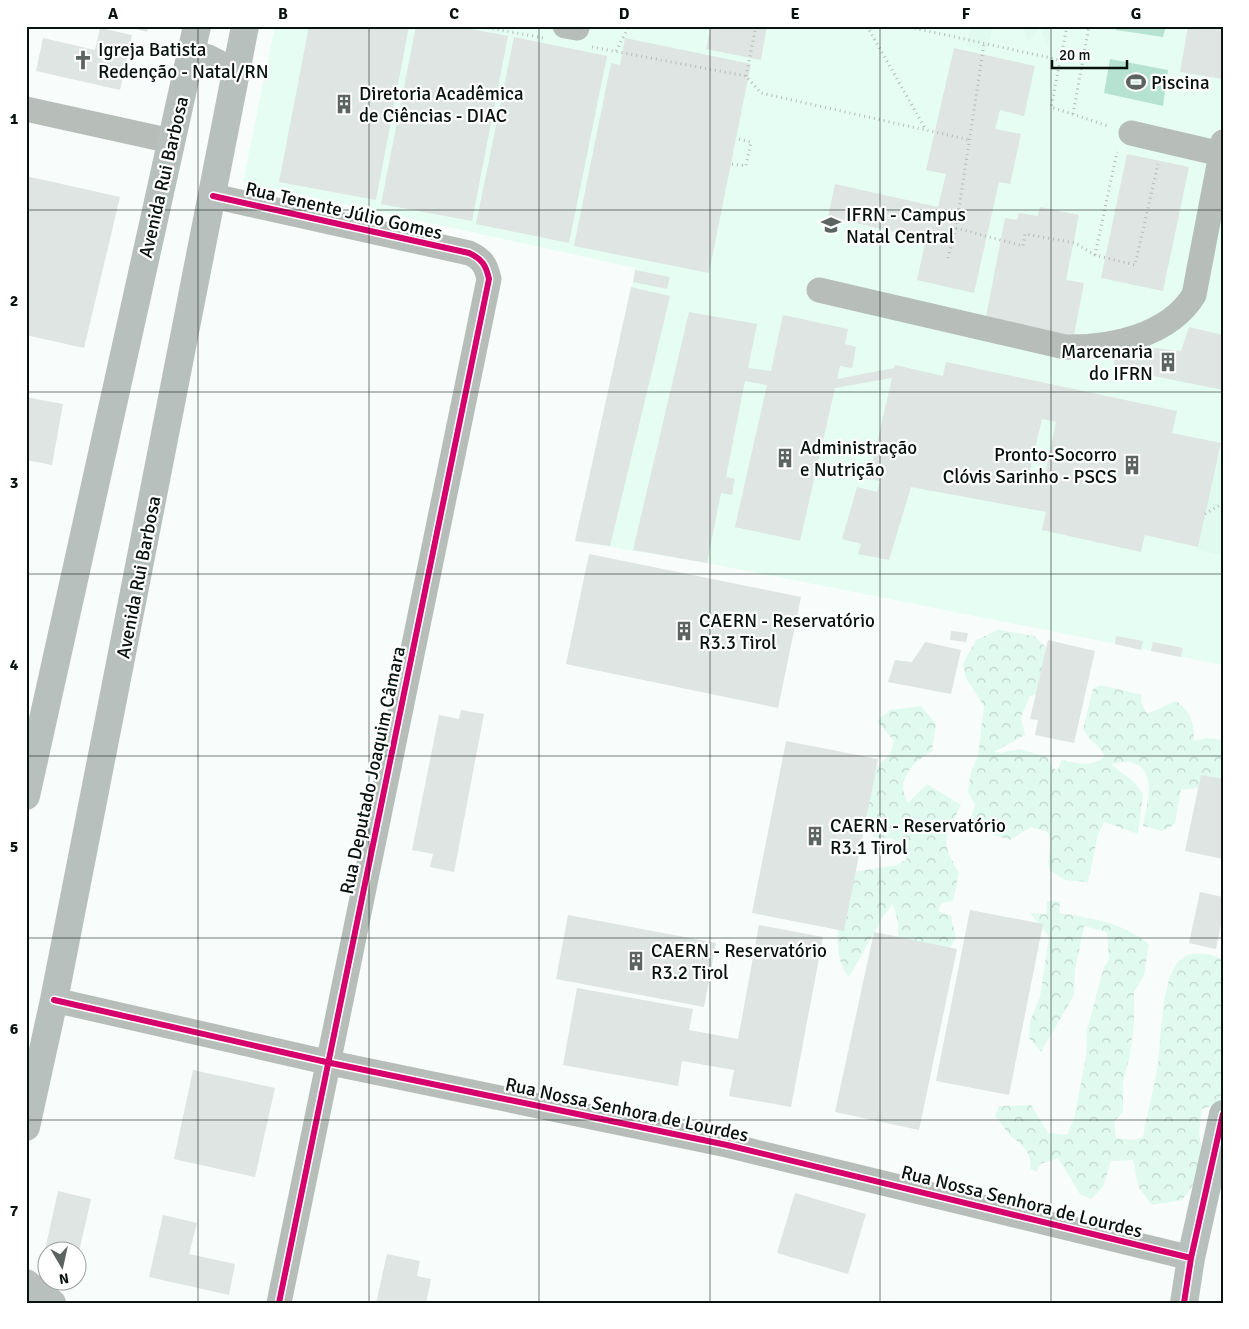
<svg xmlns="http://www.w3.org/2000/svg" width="1249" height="1329" font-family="Signika,sans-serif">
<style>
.built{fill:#e5fdf2}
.green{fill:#e1faf0}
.forest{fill:url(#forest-crowns)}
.water{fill:#b6e3d1}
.building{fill:#dee5e2;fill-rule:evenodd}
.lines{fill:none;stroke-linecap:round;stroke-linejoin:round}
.path{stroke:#b5bbb9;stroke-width:3;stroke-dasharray:1 4;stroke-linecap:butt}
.minor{stroke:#b7beba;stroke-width:25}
.major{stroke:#b7c0bd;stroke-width:28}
.cycleway-casing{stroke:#fff;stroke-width:9}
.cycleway{stroke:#d6006c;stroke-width:6}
.grid{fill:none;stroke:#08120e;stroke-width:1;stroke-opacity:0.55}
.labels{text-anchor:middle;stroke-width:4.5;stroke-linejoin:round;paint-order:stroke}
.poi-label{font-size:19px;fill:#08120e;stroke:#fff;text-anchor:start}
.street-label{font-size:19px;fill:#08120e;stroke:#fff}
.neatline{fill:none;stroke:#08120e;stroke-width:2}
.grid-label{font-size:16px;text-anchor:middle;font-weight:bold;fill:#08120e}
</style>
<defs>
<pattern id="forest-crowns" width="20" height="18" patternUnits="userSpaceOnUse" patternTransform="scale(1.25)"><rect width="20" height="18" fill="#e1faf0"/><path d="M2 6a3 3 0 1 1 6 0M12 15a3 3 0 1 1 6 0" fill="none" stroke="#c0d5cd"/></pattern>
</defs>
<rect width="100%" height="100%" fill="#f8fcfa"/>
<path class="built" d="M275,26H1223V665L707,563L575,541L636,268L243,182Z"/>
<path class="green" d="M971,26H993L987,50L966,45Z
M1023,26H1052L1048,47L1040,28L1028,42Z
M1219,455H1223V555L1197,550Z"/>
<path class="forest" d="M998,630L1034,636L1051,652L1045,691L1030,696L1021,717L1025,735L994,752L1000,753L1019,749L1048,757L1051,766L1057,771L1062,760C1076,763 1094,768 1105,756C1099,745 1089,741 1083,729L1093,689L1100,685L1142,695L1141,702L1147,714L1176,701C1191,712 1194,722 1194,741L1206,738L1223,740V781L1211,786L1181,790L1175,824L1163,831L1143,826C1146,807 1159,769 1131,762C1126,761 1117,763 1111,764L1134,782L1143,794L1138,834L1104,822L1098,834L1088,882L1065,880L1050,871C1046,857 1053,845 1048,832L1031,827L1010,840L994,835L973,824L971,817L975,805L968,792L971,771L978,756L984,706L966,678L963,664L976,640Z
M921,706L936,724L932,751C919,759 904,770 903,787C903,792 906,799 908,803L927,784L961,805C945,839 939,839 959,873L953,901L942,903L938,911L951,916L956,938L946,955L898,944V922L893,904L884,915L849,977C828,955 842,901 847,873L897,865L907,859L893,839L874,837L853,818L868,776L890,754L894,741L877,721L890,710Z
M1047,901H1060L1059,913C1094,919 1119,921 1149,944L1144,975L1134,992V1024L1130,1055L1123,1082V1112L1114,1121L1116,1138L1134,1140L1143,1137C1147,1114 1153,1092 1157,1069C1162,1041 1160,980 1180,960C1190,950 1211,953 1223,960V1102L1202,1109L1199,1133L1202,1152L1201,1174L1182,1200L1152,1205L1139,1188L1133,1160L1111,1161L1103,1187L1091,1199L1080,1194L1058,1158L1040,1164L1037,1172L1030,1169C1033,1150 1020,1145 1008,1133C1004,1128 1000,1121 995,1116L999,1106L1031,1105L1048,1133L1067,1135L1074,1119L1086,1057L1087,1030L1104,967L1109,960L1107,932L1084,926L1075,970L1074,995L1041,1052L1029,1038L1030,1021L1040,997L1049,937L1030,913L1046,914Z"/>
<path class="water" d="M1116,26H1166L1163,37L1116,30Z
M1110,59L1168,70L1163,106L1104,93Z"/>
<path class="building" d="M125,26H149L147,32Z
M309,26H409L376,200L279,182Z
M416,26H455L508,36L472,221L381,204Z
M711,26H767L761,60L706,49Z
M1188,26H1223L1222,79L1180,72Z
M100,28L132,35L120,90L36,71L43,38L95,50Z
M514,37L607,56L569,243L476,224Z
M625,38L751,64L709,273L574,246L611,63L620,65Z
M954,48L1035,66L1024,116L1000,110L995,129L1021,134L1010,184L999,182L974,293L917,280L926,239L828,217L835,184L938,207L946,174L926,170Z
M1127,154L1189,167L1163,291L1101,278Z
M26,176L120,197L84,348L26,335Z
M1040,207L1079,215L1066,280L1084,283L1073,340L985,322L1005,218L1017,220L1019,213L1038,216Z
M635,270L670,277L667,289L633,282Z
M631,287L670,296L610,546L575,541Z
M689,312L757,324L748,368L771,371L783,315L848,329L845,344L856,347L852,368L840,366L837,379L894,368L895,365L943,376L946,362L1177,411L1172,433L1221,443L1198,547L1145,535L1141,552L1042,530L1046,512L911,487L889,560L858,554L861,544L842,539L857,487L877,492L880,481L857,477L860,463L872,465L892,378L835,388L800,541L735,527L767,385L745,381L726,477L735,479L732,495L721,493L707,563L633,550ZM1042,419L1056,422L1045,475L1030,471Z
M1189,327L1223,335V390L1114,368V355L1138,346L1181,351Z
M26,397L63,404L52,465L26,460Z
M589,554L801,597L778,708L566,664Z
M951,631L968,633L966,642L950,640Z
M1116,636L1143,641L1141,650L1115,644Z
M1048,640L1095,651L1074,743L1035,735L1038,720L1030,719Z
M925,642L961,650L951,694L888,682L895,660L912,662Z
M1153,642L1183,648L1181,657L1151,651Z
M461,710L484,714L454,872L430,867L433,854L412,850L439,715L459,719Z
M786,741L878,759L844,931L752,913Z
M1201,775L1223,779V859L1185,851Z
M1200,892L1223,897V915L1216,949L1189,943Z
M970,910L1043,924L1009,1095L936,1081Z
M568,915L716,943L704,1007L556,979Z
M759,925L823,937L791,1107L729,1096L734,1070L682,1061L678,1086L563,1065L577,988L693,1009L689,1030L738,1039Z
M874,932L957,949L919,1130L835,1112Z
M193,1070L275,1088L255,1177L174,1159Z
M58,1191L91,1199L79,1252H48V1260L43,1259Z
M795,1193L866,1214L848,1274L777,1253Z
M163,1215L197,1223L189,1254L235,1264L229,1295L149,1277Z
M387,1254L420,1261L417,1276L431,1279L426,1303H376Z"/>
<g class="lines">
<path class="path" d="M478,26L544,38
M867,26L926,130
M905,26L1060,60
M1067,26L1051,107L1108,126
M592,47L746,76L761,93L970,140
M616,51L629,26
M746,76L756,26
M1073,114L1089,26
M732,164L746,166L751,142L738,139
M956,228L1023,246L1025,234L1075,243L1095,255L1135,265L1158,164
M1095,255L1117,152
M948,258L956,228L984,44
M1205,514L1223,503"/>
<path class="minor" d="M565,26L577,28
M26,109L171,141
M1131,133L1221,154L1223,142
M213,196L469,253C482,259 486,265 489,279L279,1303
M819,290L1065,347C1110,348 1169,336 1194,295L1221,154
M54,1000L326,1062L727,1145L1191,1258"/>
<path class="major" d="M192,54L207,58L236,73
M26,796L197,26
M26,1127L54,1000L245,26
M26,1283L52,1303
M1184,1303L1191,1258L1223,1114"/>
<defs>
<path id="cycleway" d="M213,196L469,253C482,259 486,265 489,279L279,1303
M54,1000L326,1062L727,1145L1191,1258
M1184,1303L1191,1258L1223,1114"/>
</defs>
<use href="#cycleway" class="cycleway-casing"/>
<use href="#cycleway" class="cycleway"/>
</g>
<path class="grid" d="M198,26V1303M369,26V1303M539,26V1303M710,26V1303M880,26V1303M1051,26V1303M26,210H1223M26,392H1223M26,574H1223M26,756H1223M26,938H1223M26,1120H1223"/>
<defs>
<symbol id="church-bare" viewBox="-9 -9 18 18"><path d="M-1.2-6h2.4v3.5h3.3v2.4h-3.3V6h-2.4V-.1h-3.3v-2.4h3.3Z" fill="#5c6461" stroke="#fff" stroke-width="2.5" paint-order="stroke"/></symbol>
<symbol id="stadium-bare" viewBox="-9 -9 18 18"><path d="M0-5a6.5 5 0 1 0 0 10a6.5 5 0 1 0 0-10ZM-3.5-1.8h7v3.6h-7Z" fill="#5c6461" stroke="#fff" stroke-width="2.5" paint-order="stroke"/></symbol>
<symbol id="building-bare" viewBox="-9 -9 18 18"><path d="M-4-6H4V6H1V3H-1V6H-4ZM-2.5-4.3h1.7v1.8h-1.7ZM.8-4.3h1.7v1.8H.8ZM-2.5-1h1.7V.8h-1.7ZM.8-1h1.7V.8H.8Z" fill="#5c6461" stroke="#fff" stroke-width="2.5" paint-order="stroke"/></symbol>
<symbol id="university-bare" viewBox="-9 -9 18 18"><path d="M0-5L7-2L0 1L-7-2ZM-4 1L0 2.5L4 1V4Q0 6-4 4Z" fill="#5c6461" stroke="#fff" stroke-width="2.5" paint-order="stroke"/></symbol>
</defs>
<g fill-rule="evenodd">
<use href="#church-bare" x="69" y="46" width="28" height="28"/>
<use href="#stadium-bare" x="1122" y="68" width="28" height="28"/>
<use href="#building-bare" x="330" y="90" width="28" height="28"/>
<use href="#university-bare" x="817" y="211" width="28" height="28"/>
<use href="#building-bare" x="1154" y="348" width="28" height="28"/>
<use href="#building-bare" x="771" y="444" width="28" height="28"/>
<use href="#building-bare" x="1118" y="451" width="28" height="28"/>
<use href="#building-bare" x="670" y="617" width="28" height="28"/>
<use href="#building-bare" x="801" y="822" width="28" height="28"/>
<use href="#building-bare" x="622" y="947" width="28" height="28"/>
</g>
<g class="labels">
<g class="poi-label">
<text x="98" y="56">Igreja Batista<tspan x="98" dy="22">Redenção - Natal/RN</tspan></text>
<text x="1151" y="89">Piscina</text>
<text x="359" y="100">Diretoria Acadêmica<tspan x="359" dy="22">de Ciências - DIAC</tspan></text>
<text x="846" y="221">IFRN - Campus<tspan x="846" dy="22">Natal Central</tspan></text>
<text x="1153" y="358" text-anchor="end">Marcenaria<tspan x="1153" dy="22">do IFRN</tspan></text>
<text x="800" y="454">Administração<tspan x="800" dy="22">e Nutrição</tspan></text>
<text x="1117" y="461" text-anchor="end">Pronto-Socorro<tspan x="1117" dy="22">Clóvis Sarinho - PSCS</tspan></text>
<text x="699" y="627">CAERN - Reservatório<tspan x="699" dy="22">R3.3 Tirol</tspan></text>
<text x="830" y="832">CAERN - Reservatório<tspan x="830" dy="22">R3.1 Tirol</tspan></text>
<text x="651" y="957">CAERN - Reservatório<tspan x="651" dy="22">R3.2 Tirol</tspan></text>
</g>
<g class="street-label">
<text transform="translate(163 177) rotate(-77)" y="7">Avenida Rui Barbosa</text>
<text transform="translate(344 210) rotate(13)" y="7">Rua Tenente Júlio Gomes</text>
<text transform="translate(138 577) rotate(-79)" y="7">Avenida Rui Barbosa</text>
<text transform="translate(372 770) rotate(-78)" y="7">Rua Deputado Joaquim Câmara</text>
<text transform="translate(627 1109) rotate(12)" y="7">Rua Nossa Senhora de Lourdes</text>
<text transform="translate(1022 1201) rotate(14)" y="7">Rua Nossa Senhora de Lourdes</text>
</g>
</g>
<rect width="1249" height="1329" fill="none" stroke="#ffffff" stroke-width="55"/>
<g transform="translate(62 1266) rotate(171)"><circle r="24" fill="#ffffff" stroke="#9ca09f"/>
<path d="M0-4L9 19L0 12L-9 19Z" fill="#5c6461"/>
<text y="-8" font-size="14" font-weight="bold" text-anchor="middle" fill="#08120e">N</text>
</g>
<path d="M1052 60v8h75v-8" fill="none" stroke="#08120e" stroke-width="2.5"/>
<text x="1059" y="60" font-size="15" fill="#08120e" stroke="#ffffff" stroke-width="4" paint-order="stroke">20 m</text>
<rect x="28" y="28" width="1194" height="1274" class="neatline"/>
<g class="grid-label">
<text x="113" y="19">A</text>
<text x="283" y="19">B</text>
<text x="454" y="19">C</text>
<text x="624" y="19">D</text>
<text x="795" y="19">E</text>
<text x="966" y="19">F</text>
<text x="1136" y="19">G</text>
<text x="14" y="124">1</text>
<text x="14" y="306">2</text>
<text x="14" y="488">3</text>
<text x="14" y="670">4</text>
<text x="14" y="852">5</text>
<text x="14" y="1034">6</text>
<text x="14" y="1216">7</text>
</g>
</svg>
